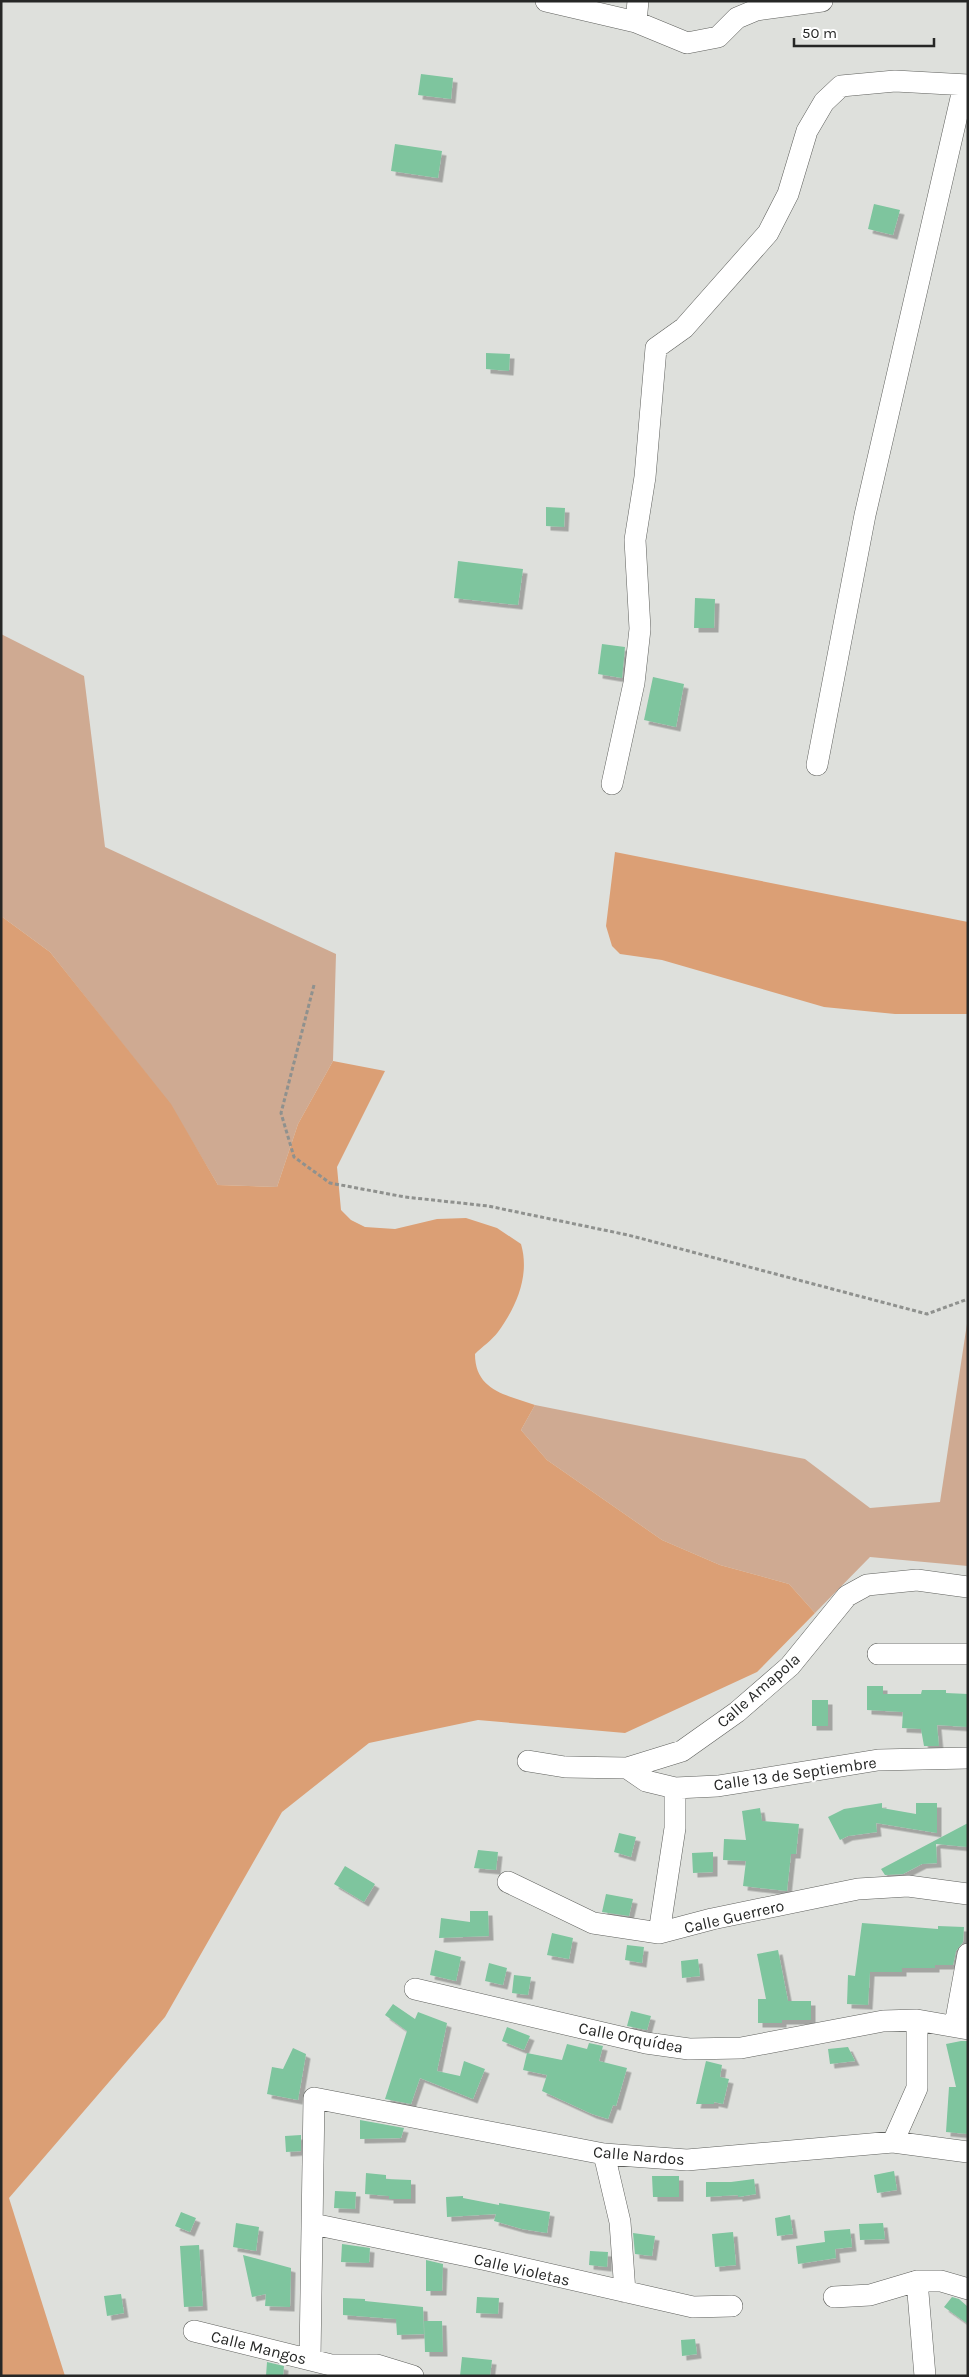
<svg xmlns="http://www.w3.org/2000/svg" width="969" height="2377" font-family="Karla,sans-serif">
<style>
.green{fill:#cfaa92}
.forest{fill:#db9f75}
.building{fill:#7ec59e;filter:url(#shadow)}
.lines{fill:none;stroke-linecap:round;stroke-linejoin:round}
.street-casing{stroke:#5f605d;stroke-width:22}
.path{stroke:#8f918e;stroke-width:3;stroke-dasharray:4 2.5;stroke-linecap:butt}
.street{stroke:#fff;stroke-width:21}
.labels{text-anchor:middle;stroke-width:4;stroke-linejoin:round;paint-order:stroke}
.street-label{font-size:16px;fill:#262726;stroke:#fff}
</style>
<defs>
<filter id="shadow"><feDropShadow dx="4.5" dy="4.5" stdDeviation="0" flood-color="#0004"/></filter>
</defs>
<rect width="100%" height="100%" fill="#dee0dc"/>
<path class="green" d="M1,634L84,676L105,847L336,954L333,1061L298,1124L277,1187L218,1185L170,1104L50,952L1,916Z
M968,1317V1566L870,1557L815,1613L789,1584L720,1565L662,1540L547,1460L521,1430L535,1405L805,1459L870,1508L940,1502Z"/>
<path class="forest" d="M615,852L968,922V1014H895L824,1007L662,960L620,954L612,946L606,926Z
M1,916L50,952L171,1104L218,1185L277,1187L298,1124L333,1061L385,1071L337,1167L341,1210L351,1220L365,1227L395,1229L437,1219L466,1218L497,1228L521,1244C530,1275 517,1306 498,1332C492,1340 482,1347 475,1354C475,1391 507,1395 535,1405L521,1430L547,1460L662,1540L720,1565L789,1584L815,1613L757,1672L625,1733L478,1720L369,1743L282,1812L165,2017L9,2198L65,2376H1Z"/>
<path class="building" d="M421,74L453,78L451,99L418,95Z
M395,144L442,151L438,178L391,171Z
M874,204L900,210L893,235L868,229Z
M486,353L510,354L509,371L486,369Z
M546,507L565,508L564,527L546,526Z
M458,561L523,569L518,605L454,598Z
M695,598L715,599L714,628H694Z
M602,644L625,647L622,678L598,674Z
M653,677L684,684L676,727L644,720Z
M867,1686H883V1694H921L922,1690H946V1693L968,1694V1727L937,1725L939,1746H924L921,1729L902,1728L903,1712L867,1710Z
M812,1700H828V1726H812Z
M882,1803V1808L916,1814V1803H937V1833L876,1823L877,1832L848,1836L840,1840L828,1817L844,1809Z
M760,1808L762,1821L799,1824L796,1854H791L787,1891L743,1886L746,1861L723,1860L724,1839L746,1840L742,1811Z
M968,1823V1847L936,1844L937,1863L922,1864L903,1874L885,1875L881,1869Z
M619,1833L636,1837L631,1857L614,1852Z
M478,1850L498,1852L496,1870L474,1868Z
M713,1852V1872L693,1873L692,1853Z
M345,1866L375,1884L364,1902L334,1884Z
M606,1894L633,1899L629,1916L602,1912Z
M470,1911H488L489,1936L439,1938L441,1918L470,1922Z
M862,1923L938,1929V1926L964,1927L963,1942L956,1951L953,1965H935V1968H902V1972H870L868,2005L847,2004L848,1975L855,1976Z
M552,1933L573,1938L569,1959L547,1955Z
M627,1945L644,1947L642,1963L625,1960Z
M435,1950L461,1957L456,1981L430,1975Z
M778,1950L788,2001H811V2020H782V2023H758V1999H766L757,1954Z
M698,1959L700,1976L682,1978L681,1961Z
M489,1963L507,1968L503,1985L485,1981Z
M514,1975L531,1977L528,1995L512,1993Z
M393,2004L415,2019L418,2012L447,2023L437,2071L460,2076L464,2061L485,2069L473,2099L420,2078L411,2104L385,2099L407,2031L385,2015Z
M631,2011L651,2016L647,2030L627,2026Z
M507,2027L530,2036L524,2050L502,2041Z
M961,2041H968V2134L946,2132L949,2087H956L946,2044Z
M589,2043L603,2046L599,2061L627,2068L616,2106L613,2105L608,2119L592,2114L542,2091L547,2075L523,2070L527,2053L562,2060L567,2044L587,2049Z
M848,2047L855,2061L830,2064L828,2049Z
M293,2048L306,2054L298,2100L267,2094L272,2067L283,2069Z
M706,2061L722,2065L720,2077L729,2079L723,2104L714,2102V2104H696Z
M360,2120L404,2128L401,2138L360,2139Z
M301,2135V2151L286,2152L285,2136Z
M894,2171L897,2190L877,2193L874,2175Z
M366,2173L386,2175V2179L411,2180V2199H389V2196L365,2194Z
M652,2176H679V2197H653Z
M754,2179L756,2194L738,2197V2195L706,2197V2182H731Z
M335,2191L356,2192L355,2209L334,2208Z
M463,2196V2198L499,2205V2203L550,2212L547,2233L522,2229L494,2221L496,2214L447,2217L446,2197Z
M181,2212L196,2218L190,2232L175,2226Z
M790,2215L793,2234L777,2236L775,2218Z
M236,2223L259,2227L256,2251L233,2247Z
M883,2223L885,2239L860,2240L859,2224Z
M850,2229L852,2247L835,2249L836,2258L798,2264L796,2246L825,2242L824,2231Z
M733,2232L736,2265L715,2267L712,2234Z
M633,2233L655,2236L652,2256L635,2254Z
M342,2244L370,2248L369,2263L341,2262Z
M199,2245L203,2306L184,2307L180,2246Z
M590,2251L608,2252L607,2267L589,2265Z
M243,2255L291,2268L290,2307L265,2306L266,2294L252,2297Z
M426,2260L443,2264L442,2291H426Z
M121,2294L124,2313L107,2316L104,2296Z
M477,2297L499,2298L498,2314L476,2313Z
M952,2297L959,2299L968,2307V2324L944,2307Z
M343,2298L365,2299V2301L423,2307L424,2334L397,2335L396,2319L343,2315Z
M424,2321H442L443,2352H425Z
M695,2339L697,2354L682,2356L681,2340Z
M462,2357L492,2360L490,2376H460Z
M267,2362L284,2366L283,2376H266Z"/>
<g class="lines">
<defs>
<path id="street" d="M546,1L636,22L687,43L718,37L737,18L756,10L822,1
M636,22L638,1
M817,765L865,515L964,85
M612,784L634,683L640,629L635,540L645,477L656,348L684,328L768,233L788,194L807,131L824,102L841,86L895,81L968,85
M878,1654H968
M528,1761L565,1767L627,1768L682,1751L737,1712L790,1666L847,1596L867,1585L917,1580L968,1587
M627,1768L646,1781L675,1788L718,1786L878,1760L968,1758
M508,1882L593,1923L659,1933L712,1919L858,1889L908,1886L968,1894
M659,1933L675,1828V1788
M415,1989L646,2043L689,2049L741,2048L883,2021L917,2020L968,2029
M955,2025L968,1954
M893,2142L917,2088V2020
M604,2154L620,2222L625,2292
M313,2224L487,2260L693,2307L732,2306
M917,2281L925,2376
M834,2297L870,2295L917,2281H941L968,2289
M194,2331L331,2365H377L413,2376
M310,2358L314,2098L604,2154L687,2160L893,2142L968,2152"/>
</defs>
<use href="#street" class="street-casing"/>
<path class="path" d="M314,985L281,1113L294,1157L330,1183L405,1197L488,1206L628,1235L927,1314L968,1299"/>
<use href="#street" class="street"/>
</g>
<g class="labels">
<g class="street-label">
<text transform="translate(758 1690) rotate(-41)" y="6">Calle Amapola</text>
<text transform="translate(795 1773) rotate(-8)" y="6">Calle 13 de Septiembre</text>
<text transform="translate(734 1916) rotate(-13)" y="6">Calle Guerrero</text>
<text transform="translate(631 2037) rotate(11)" y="6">Calle Orquídea</text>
<text transform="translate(639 2155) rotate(5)" y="6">Calle Nardos</text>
<text transform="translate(522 2269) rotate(13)" y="6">Calle Violetas</text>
<text transform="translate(259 2347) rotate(14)" y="6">Calle Mangos</text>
</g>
</g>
<rect width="969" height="2377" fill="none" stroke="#262726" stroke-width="5"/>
<path d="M794 38v8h140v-8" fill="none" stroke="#262726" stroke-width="2.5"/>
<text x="802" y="38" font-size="15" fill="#262726" stroke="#ffffff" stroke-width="4" paint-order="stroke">50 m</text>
</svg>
